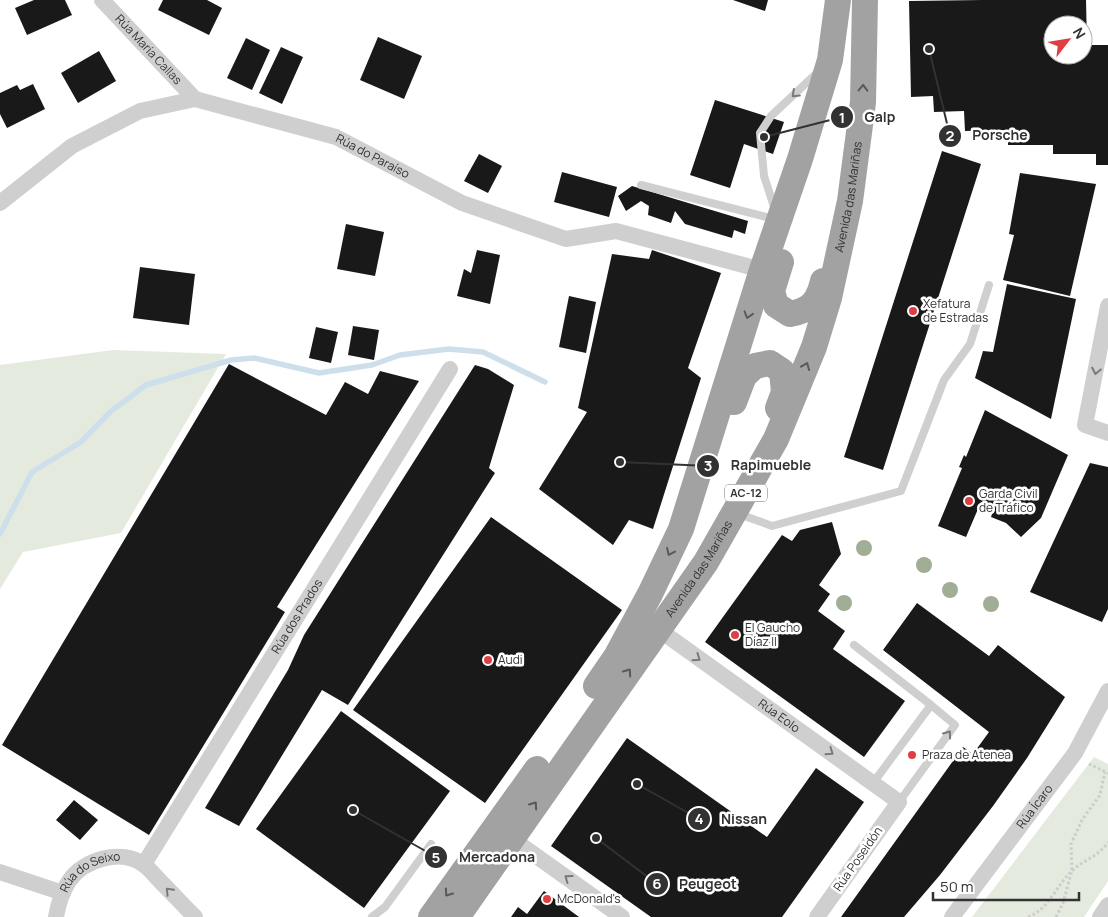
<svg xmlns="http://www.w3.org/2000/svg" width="1108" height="917" font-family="Manrope,sans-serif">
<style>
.green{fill:#e4ebde}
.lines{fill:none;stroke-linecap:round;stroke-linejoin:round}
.stream{stroke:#cedfec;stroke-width:5.5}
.building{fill:#191919;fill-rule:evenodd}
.path{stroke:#ccc;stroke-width:3;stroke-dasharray:2.5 2.5;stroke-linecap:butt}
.service{stroke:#cfcfcf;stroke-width:8}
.minor{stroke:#cfcfcf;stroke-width:16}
.trunk{stroke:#a2a2a2;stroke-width:26}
.tree{fill:#a0ae96}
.oneway{stroke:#595959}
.oneway2{stroke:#797979}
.poi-dot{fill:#df3e43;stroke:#fff;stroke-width:2}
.labels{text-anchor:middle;stroke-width:5;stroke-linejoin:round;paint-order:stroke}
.shield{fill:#fff;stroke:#707070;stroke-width:1}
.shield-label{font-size:11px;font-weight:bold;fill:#323232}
.street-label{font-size:12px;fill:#323232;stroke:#fff}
.poi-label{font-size:12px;fill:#323232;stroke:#fff;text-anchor:start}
.leader{fill:none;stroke:#323232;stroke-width:2}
.callout-dot{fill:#323232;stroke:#fff;stroke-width:2}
.mark-label{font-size:15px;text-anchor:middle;font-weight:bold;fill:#fff}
.callout-label{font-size:14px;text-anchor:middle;font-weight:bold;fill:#323232;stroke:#fff;stroke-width:5;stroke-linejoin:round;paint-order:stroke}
</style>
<rect width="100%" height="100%" fill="#fff"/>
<path class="green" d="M113,350L226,354L121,533L23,552L0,589V365Z
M1094,757L1108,764V881L1084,917H972Z"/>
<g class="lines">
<path class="stream" d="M0,534L32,472L81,442L110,412L146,385L231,360L254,358L319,373L372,365L400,355L449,349L483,352L545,382"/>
</g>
<path class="building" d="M34,0H65L72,15L27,35L15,8Z
M163,0H207L222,8L209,35L158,10Z
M733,0H768L765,11Z
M982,0H1086L1087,45H1108V165H1096V154H1053V145H1008V130L965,131L964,111L934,112L933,96L911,97L909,1ZM1053,25H1083V55H1053Z
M378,37L422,56L404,99L360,80Z
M246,38L270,50L252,90L227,78Z
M281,47L303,57L282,104L259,93Z
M99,51L116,81L78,103L61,73Z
M33,84L45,109L7,128L0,114V93L17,85L20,90Z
M715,100L784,122L773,154L744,144L730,188L690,175Z
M942,151L981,164L883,470L844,457Z
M479,154L502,166L488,193L464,181Z
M562,172L617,187L609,217L554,202Z
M1020,173L1096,184L1070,296L1003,280L1014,235L1009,234Z
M632,186L748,221L745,234L734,230L732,238L685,224L675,211L671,223L648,215L649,206L641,201L626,211L618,196Z
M346,224L384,232L375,276L337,269Z
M477,250L500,255L490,304L457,296L464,269L471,273Z
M652,250L721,273L688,368L701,378L653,529L629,520L613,545L539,489L587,412L578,408L612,254L649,259Z
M140,267L195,274L189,325L133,318Z
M1007,284L1076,299L1051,419L975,378L983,351L993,352Z
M569,296L596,302L586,353L559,347Z
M353,326L379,330L374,360L348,355Z
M316,327L338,332L331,363L309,358Z
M229,364L326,415L345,382L368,394L380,371L419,381L277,607L285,612L149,835L2,745Z
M475,365L488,369L514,385L489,468L495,473L348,705L322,690L239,826L205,808L288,670L304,635Z
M985,410L1068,455L1041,518L1021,537L1006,523L991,517L994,508L981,502L966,537L938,526L962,468L959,467L964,455L966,457Z
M1090,463L1108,467V609L1102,622L1030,592Z
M491,517L622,610L485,803L353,710Z
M832,522L841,554L819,585L830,594L818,611L845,631L833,649L905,701L864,757L705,642L782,535L792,541L800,530Z
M917,603L989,656L998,645L1065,697L1027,758L993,806L940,875L904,917H841L963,747L973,754L989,732L883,650Z
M341,711L450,791L364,908L256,829Z
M627,738L767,837L816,768L864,802L782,917H651L551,846Z
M74,800L98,820L80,840L56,820Z
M544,891L579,917H511L518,907L527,914Z"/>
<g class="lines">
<path class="path" d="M1089,764L1108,773
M1028,917C1050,909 1057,883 1074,869C1086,859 1100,855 1108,842
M1056,917L1063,903L1072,870L1071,844L1082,820L1100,795L1105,772"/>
<path class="service" d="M641,185L774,219
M775,210L764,176L760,133L771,116L818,72
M739,514L772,526L901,491L944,380L970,344L989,285
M854,645L931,705
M873,783L931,705L955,725L899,802
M372,917L385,907L431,844"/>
<g class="minor">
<path id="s1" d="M102,0L195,99"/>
<path id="s2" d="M0,203L72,146L140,111L195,99L336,137L462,203L566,239L616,231L762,270"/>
<path d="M1108,306L1085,425L1108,433"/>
<path id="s3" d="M658,629L899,802L817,917"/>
<path d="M511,838L622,917"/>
<path id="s4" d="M144,864L450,369"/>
<path d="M0,872L63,893"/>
<path id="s5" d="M56,917C58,905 62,892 69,881C84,859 122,848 144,865C150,869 155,876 160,881C172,893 183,905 195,917"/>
<path id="s6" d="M952,917L1075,753L1108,691"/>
<path d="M1100,917L1108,905"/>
</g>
<g class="trunk">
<path d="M781,262L772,291L776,305L790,314C811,310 818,302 823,281"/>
<path d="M734,402L744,376L755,366L770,363L782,371L784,392L778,408"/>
<path d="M596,686L616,657L650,594L681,529L762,270L800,159L830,60L838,0"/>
<path d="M431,917L537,769"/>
<path id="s7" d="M457,917L706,562L776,439L814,347L829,298L850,201L863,102L865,0"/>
</g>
</g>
<g class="tree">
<circle cx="864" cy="548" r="8"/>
<circle cx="924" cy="565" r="8"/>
<circle cx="950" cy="590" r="8"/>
<circle cx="844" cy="603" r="8"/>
<circle cx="991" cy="604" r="8"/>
</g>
<defs><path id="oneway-chevron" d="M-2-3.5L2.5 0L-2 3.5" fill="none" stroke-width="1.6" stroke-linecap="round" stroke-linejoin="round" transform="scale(1.25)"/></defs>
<g class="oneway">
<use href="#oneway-chevron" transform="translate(863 88) rotate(-89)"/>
<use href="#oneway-chevron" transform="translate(748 315) rotate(107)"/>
<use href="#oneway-chevron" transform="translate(806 366) rotate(-68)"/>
<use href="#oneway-chevron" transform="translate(670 552) rotate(115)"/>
<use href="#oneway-chevron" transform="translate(628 672) rotate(-55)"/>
<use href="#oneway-chevron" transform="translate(534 805) rotate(-55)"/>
<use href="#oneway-chevron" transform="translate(448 893) rotate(126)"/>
</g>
<g class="oneway2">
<use href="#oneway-chevron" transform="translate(795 94) rotate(137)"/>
<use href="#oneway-chevron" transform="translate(1096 371) rotate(101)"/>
<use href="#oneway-chevron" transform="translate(697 658) rotate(35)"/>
<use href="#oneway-chevron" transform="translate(948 734) rotate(-54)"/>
<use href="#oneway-chevron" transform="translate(830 752) rotate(35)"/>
<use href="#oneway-chevron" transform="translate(568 878) rotate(-144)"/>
<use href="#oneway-chevron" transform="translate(169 891) rotate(-134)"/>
</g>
<g class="poi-dot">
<circle cx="913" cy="311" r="5"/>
<circle cx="969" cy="501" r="5"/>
<circle cx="735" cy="635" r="5"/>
<circle cx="488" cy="660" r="5"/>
<circle cx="912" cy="755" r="5"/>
<circle cx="547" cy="899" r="5"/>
</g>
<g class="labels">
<rect class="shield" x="725" y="484.5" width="42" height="17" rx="4"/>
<g class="shield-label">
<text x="746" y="497">AC-12</text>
</g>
<g class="street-label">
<text dy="4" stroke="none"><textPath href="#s1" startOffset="68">Rúa María Callas</textPath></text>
<text dy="4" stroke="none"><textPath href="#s2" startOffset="412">Rúa do Paraíso</textPath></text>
<text dy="4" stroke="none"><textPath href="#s7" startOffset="829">Avenida das Mariñas</textPath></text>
<text dy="4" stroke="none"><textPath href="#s7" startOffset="424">Avenida das Mariñas</textPath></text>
<text dy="4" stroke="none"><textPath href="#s4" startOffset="291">Rúa dos Prados</textPath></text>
<text dy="4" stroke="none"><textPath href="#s3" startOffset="149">Rúa Eolo</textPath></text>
<text dy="4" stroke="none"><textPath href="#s6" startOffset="138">Rúa Ícaro</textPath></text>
<text transform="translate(858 859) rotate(-55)" y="4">Rúa Poseidón</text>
<text dy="4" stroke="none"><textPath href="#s5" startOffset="62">Rúa do Seixo</textPath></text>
</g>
<g class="poi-label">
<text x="923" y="308">Xefatura<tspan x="923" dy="14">de Estradas</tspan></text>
<text x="979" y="498">Garda Civil<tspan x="979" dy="14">de Tráfico</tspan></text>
<text x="745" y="632">El Gaucho<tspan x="745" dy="14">Díaz II</tspan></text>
<text x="498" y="664">Audi</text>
<text x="922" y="759">Praza de Atenea</text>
<text x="557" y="903">McDonald's</text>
</g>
</g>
<path class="leader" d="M764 137L842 117M929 49L950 136M620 462L708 466M637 784L699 819M353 810L436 857M596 838L657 884"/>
<g class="callout-dot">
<circle cx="764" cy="137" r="5"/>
<circle cx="929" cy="49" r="5"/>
<circle cx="620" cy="462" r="5"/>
<circle cx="637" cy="784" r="5"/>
<circle cx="353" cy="810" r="5"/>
<circle cx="596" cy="838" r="5"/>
<circle cx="842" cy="117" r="12"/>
<circle cx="950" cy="136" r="12"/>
<circle cx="708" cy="466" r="12"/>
<circle cx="699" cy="819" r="12"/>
<circle cx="436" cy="857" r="12"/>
<circle cx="657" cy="884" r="12"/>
</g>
<g class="mark-label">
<text x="842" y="123">1</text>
<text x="950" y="141">2</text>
<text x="708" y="471">3</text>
<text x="699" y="824">4</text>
<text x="436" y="863">5</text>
<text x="657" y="889">6</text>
</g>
<g class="callout-label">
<text x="880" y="122">Galp</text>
<text x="1000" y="140">Porsche</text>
<text x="771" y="470">Rapimueble</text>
<text x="744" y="824">Nissan</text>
<text x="497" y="862">Mercadona</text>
<text x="708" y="889">Peugeot</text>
</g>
<g transform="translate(1068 40) rotate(59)"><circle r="24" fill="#ffffff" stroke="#adadad"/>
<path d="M0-4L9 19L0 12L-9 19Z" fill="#df3e43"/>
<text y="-8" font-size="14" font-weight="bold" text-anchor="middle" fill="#323232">N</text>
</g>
<path d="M933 892v8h146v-8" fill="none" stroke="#323232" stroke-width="2.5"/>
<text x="940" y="892" font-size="15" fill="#323232" stroke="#ffffff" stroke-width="4" paint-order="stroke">50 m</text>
</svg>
